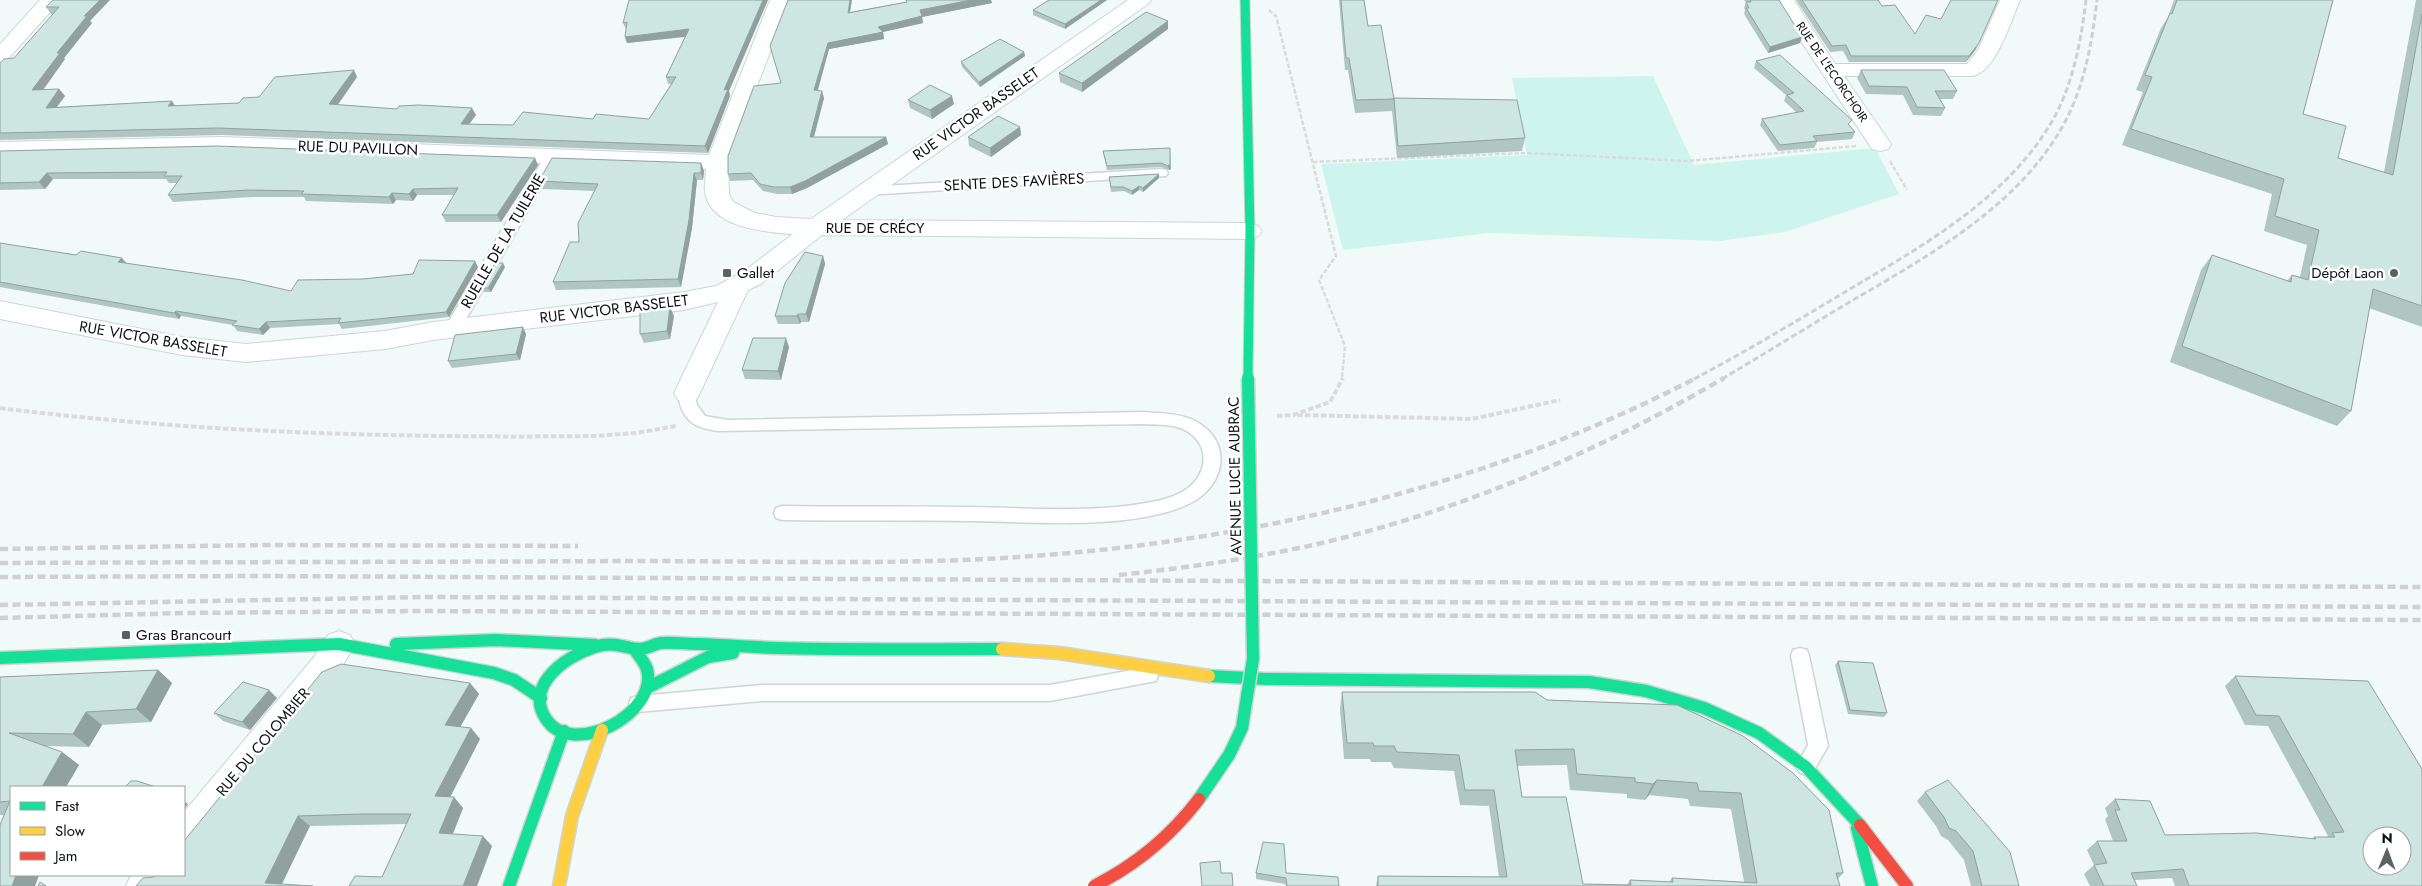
<svg xmlns="http://www.w3.org/2000/svg" width="2422" height="886" font-family="Jost,sans-serif">
<style>
.green{fill:#cdf5ee}
.lines{fill:none;stroke-linecap:round;stroke-linejoin:round}
.lane-casing{stroke:#cdd6d4;stroke-width:3}
.street-casing{stroke:#cdd6d4;stroke-width:2}
.fast-far1-casing{stroke:#cdd6d4;stroke-width:11}
.fast-casing{stroke:#cdd6d4;stroke-width:15}
.slow-casing{stroke:#cdd6d4;stroke-width:15}
.jam-casing{stroke:#cdd6d4;stroke-width:15}
.path-far1{stroke:#d9dcdb;stroke-width:2.5;stroke-dasharray:4.5 2;stroke-linecap:butt}
.path{stroke:#d9dcdb;stroke-width:4;stroke-dasharray:5.5 2.5;stroke-linecap:butt}
.lane{fill:#fdfefe;fill-rule:evenodd}
.street{fill:#fdfefe;fill-rule:evenodd}
.fast-far1{stroke:#16e098;stroke-width:9}
.fast{stroke:#16e098;stroke-width:12}
.slow{stroke:#ffcf43;stroke-width:12}
.jam{stroke:#f24e42;stroke-width:12}
.rail-far1{stroke:#cfd1d1;stroke-width:3;stroke-dasharray:6 3;stroke-linecap:butt}
.rail{stroke:#cfd1d1;stroke-width:4.5;stroke-dasharray:8 4.5;stroke-linecap:butt}
.fast-bridge-far1-casing{stroke:#cdd6d4;stroke-width:11;stroke-linecap:butt}
.fast-bridge-casing{stroke:#cdd6d4;stroke-width:15;stroke-linecap:butt}
.jam-bridge-casing{stroke:#cdd6d4;stroke-width:15;stroke-linecap:butt}
.fast-bridge-far1{stroke:#16e098;stroke-width:9}
.fast-bridge{stroke:#16e098;stroke-width:12}
.jam-bridge{stroke:#f24e42;stroke-width:12}
.wall{fill:#b0c6c2;fill-rule:evenodd}
.shaded-wall{fill:#90a19e}
.building{fill:#cde6e2;stroke:#90a19e;fill-rule:evenodd}
.poi-dot{fill:#5a6362;stroke:#fff;stroke-width:2}
.labels{text-anchor:middle;stroke-width:5;stroke-linejoin:round;paint-order:stroke}
.far-street-label{font-size:12px;fill:#091211;stroke:#fff}
.street-label{font-size:15px;fill:#091211;stroke:#fff}
.poi-label{font-size:15px;fill:#091211;stroke:#fff;text-anchor:start}
</style>
<rect width="100%" height="100%" fill="#f1faf8"/>
<path class="green" d="M1653,76L1694,165L1875,148L1899,194L1785,232L1720,241L1489,233L1343,250L1321,164L1527,155L1512,78Z"/>
<g class="lines">
<defs>
<path id="lane" d="M553,150L560,154L461,328L458,332H448L445,328L546,154Z
M1161,169L1166,170L1168,173L1166,176L867,195L860,191L867,187Z
M687,387L693,389L697,405L705,416L728,420L1143,412C1158,413 1173,413 1188,418C1229,433 1231,477 1196,500C1181,509 1162,514 1145,517C1088,527 1029,522 971,521C908,520 845,521 782,520L776,518L774,513L776,508L782,506C845,507 908,506 972,507C1029,508 1089,513 1146,503C1158,501 1171,498 1182,492C1212,475 1211,437 1177,427C1166,424 1154,425 1143,424L718,431C710,430 701,428 694,424C684,418 675,400 681,389Z
M1800,648L1807,650L1809,656L1828,746L1813,772L1806,775L1799,772L1796,766L1808,745L1791,656L1793,650Z
M1149,667L1156,669L1158,675L1156,681L1050,701H762L638,712L631,710L629,704L631,698L638,696L762,685H1050Z"/>
<path id="street" d="M40,0H61L7,60L0,62V44Z
M770,0H790L728,162L729,194L733,202L755,213L776,217L811,219L1128,0H1151L1148,4L842,220L1250,223L1258,226L1262,231L1258,236L1250,239L822,235L761,284L748,290L700,393L696,400L687,403L678,400L674,393L718,302L684,310L433,340L385,349L246,362L182,355L0,319V301L182,337L246,344L385,331L433,322L684,292L716,286L743,272L793,234C765,232 710,228 705,192C704,185 706,176 706,169L222,151L0,156V142L222,137L709,155Z
M1774,0H1794L1835,64H1967L1978,50L2000,0H2020C2011,21 1996,71 1973,76H1844L1891,144L1888,149L1880,151L1872,149Z
M339,631L350,635L355,644L336,677L196,850L184,854V812L314,657L328,635Z
M131,875H171L166,886H126Z"/>
<path id="fast-far1" d="M1245,0L1250,231L1248,376"/>
<path id="fast" d="M396,644L496,640L595,645
M635,650C639,656 645,663 647,669C659,714 572,759 546,719C522,683 573,651 603,645C617,642 627,649 640,649C647,649 654,644 661,643C674,642 687,644 699,644C725,645 750,647 775,648C850,650 926,649 1002,649
M0,658L339,644L494,673L514,680L541,698
M1209,676L1266,679L1589,682L1646,691L1704,708L1759,733L1806,767L1860,825
M647,688L708,657L733,653
M1857,828L1872,886
M509,886L564,731"/>
<path id="slow" d="M1002,649L1059,653L1209,676
M559,886L572,816L602,730"/>
<path id="jam" d="M1860,825L1907,886"/>
</defs>
<use href="#lane" class="lane-casing"/>
<use href="#street" class="street-casing"/>
<use href="#fast-far1" class="fast-far1-casing"/>
<use href="#fast" class="fast-casing"/>
<use href="#slow" class="slow-casing"/>
<use href="#jam" class="jam-casing"/>
<path class="path-far1" d="M1269,10L1276,16L1336,256L1319,280L1345,346L1342,379
M1890,161L1907,190
M1313,162L1525,153L1688,161L1856,146"/>
<path class="path" d="M0,408C199,433 393,438 594,436L636,433L676,426
M1297,415L1472,419L1560,400
M1277,416L1293,415L1330,402L1343,378"/>
<use href="#lane" class="lane"/>
<use href="#street" class="street"/>
<use href="#fast-far1" class="fast-far1"/>
<use href="#fast" class="fast"/>
<use href="#slow" class="slow"/>
<use href="#jam" class="jam"/>
<path class="rail-far1" d="M1694,379C1745,352 1795,322 1845,292C1922,246 2010,198 2055,116C2074,80 2081,40 2086,0
M1722,379C1764,354 1806,328 1848,303C1928,256 2021,206 2066,120C2085,83 2092,42 2097,0"/>
<path class="rail" d="M0,549L266,545L578,546
M0,563C211,562 422,562 633,561C742,561 852,564 962,560C1214,550 1472,495 1696,378
M1119,575C1184,568 1249,559 1313,545C1458,512 1596,453 1724,378
M0,577L261,576L2422,587
M0,605L426,597L2422,607
M0,618L182,613L418,611L2422,620"/>
<defs>
<path id="fast-bridge-far1" d="M1248,376V379"/>
<path id="fast-bridge" d="M1199,799L1229,755L1242,728L1253,659L1248,378"/>
<path id="jam-bridge" d="M1094,886C1136,865 1170,837 1199,799"/>
</defs>
<use href="#fast-bridge-far1" class="fast-bridge-far1-casing"/>
<use href="#fast-bridge" class="fast-bridge-casing"/>
<use href="#jam-bridge" class="jam-bridge-casing"/>
<use href="#fast-bridge-far1" class="fast-bridge-far1"/>
<use href="#fast-bridge" class="fast-bridge"/>
<use href="#jam-bridge" class="jam-bridge"/>
</g>
<path class="wall" d="M53,0L90,21L92,23L64,58L65,59L43,90L59,89L65,96L56,107L172,101L175,106L239,103L259,97L357,77L338,105L476,115L469,124L513,125L593,119H649L671,84H668L666,77L685,37L627,43L625,37L626,29L623,23L768,0L729,91L730,96L708,153L222,135L0,140V63L14,58L53,14H51L46,7Z
M906,0H991L992,3L922,17L923,23L883,32L884,39L829,49L818,90L824,98L814,137H886L888,144L807,188L792,194H777L763,191L753,180L730,181L728,174L781,83L850,12L906,2Z
M1049,0H1107L1065,29L1033,15V10Z
M1339,0H1364L1368,26L1394,99L1525,138L1522,151L1397,158L1392,111L1355,113L1348,70H1345Z
M1744,0H1779L1802,37L1800,43L1768,53L1744,14L1745,10L1744,8L1746,2Z
M1796,0H1878L1882,6L1915,34L1976,49L1966,62H1849L1843,51L1830,52Z
M2174,0H2333L2303,114L2338,158L2384,172L2416,0H2422V327L2369,308L2351,411L2337,426L2170,362L2201,270L2212,255L2287,281L2292,275L2300,277L2307,245L2264,231L2272,194L2122,145L2143,92L2136,90L2161,28L2168,17Z
M1168,21V29L1082,92L1060,82L1059,73Z
M1024,52L1025,56L980,87L962,67L961,62Z
M1756,61L1850,126L1855,132L1852,139L1817,142L1814,148L1778,151L1760,125L1762,119L1797,113L1784,101L1786,95L1754,68Z
M1861,70L1957,91L1953,99H1940L1945,108L1941,116L1913,115L1903,95L1866,94L1857,78Z
M908,100L954,104L932,119L910,108Z
M1020,127L1021,135L991,157L969,146L968,137Z
M1170,148L1171,169L1169,170L1161,167L1107,170L1103,151Z
M0,151L538,165L501,222H446L442,215L454,195H417L413,201L396,200L393,204L306,201L304,197H252L173,202L168,195L177,183H169L166,179H53L45,189L0,190Z
M701,163L704,171L703,180H697L692,228L681,287L556,290L553,282L579,242L595,191L542,189L539,181Z
M1159,174V178L1143,192L1139,190L1132,195L1124,191L1111,192L1109,177Z
M0,243L76,255L122,258L126,263L291,291L363,279L478,267L449,317L342,329L339,324L270,328L263,335L237,331L233,325L181,316L179,319L161,316L0,287Z
M823,256L825,264L809,322H801L800,324H778L775,316Z
M505,267L491,292H484L481,288Z
M674,316L670,339L644,343L640,334Z
M526,334L520,360L452,368L448,361Z
M789,347L781,380L745,379L742,370Z
M1838,661L1887,713L1884,717L1848,714L1835,665Z
M158,670L172,683L151,722L102,725L89,747L44,746L62,752L79,765L66,787H11V875H39L35,886H0V825L4,815H0V677Z
M2235,676L2422,769V886H2175L2172,878L2135,880L2137,886H2090L2084,874L2094,865L2087,850L2097,841H2113L2105,819L2108,816L2105,808L2115,799L2165,835L2311,839L2314,837H2327L2328,836L2268,726L2245,725L2225,686Z
M470,683L479,694L460,727L471,728L480,739L450,797L463,808L453,834L492,846L477,886H349L382,877L406,824L310,826L154,877Z
M1342,692L1547,700L1677,705L1843,873L1838,879L1840,886H1376L1378,876L1499,877L1489,806L1460,805L1454,771L1394,768L1391,762H1371L1370,759H1344L1340,709ZM1567,765L1570,790L1627,794V798L1645,800L1649,795L1688,799L1690,806L1731,809L1744,882L1672,878L1669,882L1630,880L1627,885L1583,884L1522,797L1517,766Z
M277,698L250,730L223,721L214,713Z
M1925,792L2019,886H1971L1964,860L1948,840L1941,836L1936,826L1917,801Z
M1256,873H1286L1339,886H1286L1285,884L1256,879Z"/>
<path class="shaded-wall" d="M100,0H110L90,21L92,23L64,58L65,59L38,97L32,90L57,53L84,16Z
M763,0H768L729,91L730,96L708,153L705,146L724,90Z
M850,0H852L849,19L848,13Z
M971,0H991L992,3L922,17L923,23L883,32L884,39L829,49L816,96L814,90L828,43L878,27L920,10Z
M1101,0H1107L1065,29V24Z
M1168,21V29L1082,92V83Z
M689,29L691,36L627,43L625,37Z
M1802,37L1800,43L1768,53L1770,47Z
M1979,43L1976,49L1966,62L1969,56Z
M1024,52L1025,56L980,87L979,82Z
M354,70L357,77L333,111L329,104Z
M59,89L65,96L51,115L46,108Z
M822,91L824,98L812,144L810,137Z
M952,96L954,104L932,119L930,110Z
M172,101L176,108L168,106Z
M472,108L476,115L464,131L461,124Z
M1020,127L1021,135L991,157L990,148Z
M886,137L888,144L807,188L792,194L790,187Z
M535,158L538,165L501,222L497,215Z
M701,163L704,171L703,180L701,173Z
M1170,164L1171,169L1169,170L1168,166Z
M47,173L53,179L45,189L39,182Z
M694,173L697,180L692,228L681,287L678,279Z
M1159,174V178L1143,192V188Z
M1139,186V190L1132,195V191Z
M413,189L417,195L413,201L409,194Z
M392,193L396,200L393,204L389,197Z
M823,256L825,264L809,322L806,314Z
M122,258L127,264L118,262Z
M475,261L478,267L449,317L446,312Z
M503,263L505,267L491,292L488,288Z
M670,307L674,316L670,339L667,331Z
M176,311L181,316L179,319L174,313Z
M798,314L801,322L800,324L797,316Z
M266,322L270,328L263,335L259,329Z
M523,327L526,334L520,360L516,354Z
M786,338L789,347L781,380L778,371Z
M158,670L172,683L151,722L136,709Z
M470,683L479,694L455,736L445,725Z
M269,690L277,698L250,730L242,722Z
M86,712L102,725L89,747L73,734Z
M471,728L480,739L445,807L435,796Z
M62,752L79,765L66,787H42Z
M1657,780L1649,795L1645,800L1653,784Z
M454,797L463,808L449,843L439,833Z
M184,801L188,804L184,810Z
M298,816L310,826L281,886L265,883Z
M483,836L492,846L477,886H463Z
M16,875H39L35,886H12Z"/>
<path class="building" d="M53,0H100L84,16H87L57,53H60L32,90L59,89L46,108L172,101L168,106L239,103L243,98L259,97L275,77L354,70L329,104L397,109L399,106L419,105L472,108L461,124L513,125L523,112L593,119L596,114L649,119L676,77H666L689,29L625,37L627,22L623,23L629,0H763L724,90L728,89L705,146L218,128L0,133V63L4,59L14,58L59,7H46Z
M788,0H850L848,13L907,2L906,0H971L920,10L922,16L878,27L883,32L828,43L814,90L822,91L810,137H886L805,181L790,187H774L760,184L751,173L728,174V156L754,86L781,83L770,46Z
M1049,0H1101L1065,24L1033,10Z
M1341,0H1364L1368,26L1381,25L1394,99L1356,100L1349,58H1346Z
M1750,0H1779L1802,37L1770,47L1746,8H1749L1746,2H1751Z
M1802,0H1878L1882,6L1895,5L1915,34L1926,15L1941,19L1951,0H1998L1979,43L1969,56H1851L1846,45L1832,46Z
M2177,0H2333L2303,114L2346,126L2338,158L2393,175L2422,14V306L2373,289L2351,411L2182,346L2212,255L2291,282L2292,275L2308,280L2319,230L2275,216L2284,179L2131,129L2152,77L2145,75L2170,13L2172,14Z
M1146,12L1168,21L1082,83L1059,73Z
M1000,39L1024,52L979,82L961,62Z
M1780,55L1852,120L1848,124L1855,132L1813,136L1817,141L1780,145L1762,119L1804,111L1787,95L1794,93L1756,61Z
M1861,70H1944L1957,91H1935L1945,108L1917,107L1907,87L1869,86Z
M930,85L952,96L930,110L908,100Z
M1394,98L1517,100L1525,138L1398,146Z
M998,116L1020,127L990,148L968,137Z
M217,146L535,158L497,215H442L458,188L413,189L409,194L392,193L389,197L301,194L304,191L248,190L168,195L182,176H164L167,172L47,173L39,182L0,183V151Z
M1170,148V164L1168,166L1161,163L1107,166L1103,151Z
M552,158L701,163V173H694L689,220L678,279L553,282L570,242H579L578,223L598,184L539,181Z
M1159,174L1143,188L1139,186L1132,191L1123,187H1111L1109,177Z
M0,243L76,255L81,251L122,258L118,262L242,280L291,291L298,280L363,279L413,274L419,260L475,261L446,312L338,323L341,318L266,322L259,329L232,325L237,321L176,311L174,313L157,310L0,282Z
M805,252L823,256L806,314H798L797,316H775L785,283Z
M495,263H503L488,288H481Z
M670,307L667,331L640,334V311Z
M523,327L516,354L448,361L455,335Z
M753,338H786L778,371L742,370Z
M1838,661L1873,663L1887,713L1850,710Z
M341,664L470,683L445,725L471,728L435,796L454,797L439,833L483,836L463,886H349L355,876L382,877L411,814H362L298,816L265,883L313,886H136L143,878L154,877L155,875H184V841L322,672Z
M158,670L136,709L86,712L73,734L9,733L62,752L42,787H11V875H16L12,886H0V825L10,801L0,802V677Z
M2235,676L2368,681L2422,769V886H2189L2183,869L2131,873L2137,886H2104L2094,865L2107,863L2097,841H2127L2115,810H2120L2115,799L2150,801L2165,835L2256,833L2316,839L2314,837H2335L2332,833L2344,832L2279,716L2256,715ZM2372,836H2402V866H2372Z
M243,682L269,690L242,722L214,713Z
M1342,692H1535L1547,700L1677,705L1743,736L1793,773L1829,810L1843,873H1836L1840,886H1378V876L1507,877L1494,790H1465L1459,755L1397,752L1394,746H1374L1373,743H1347ZM1574,749L1577,774L1635,778V782L1653,784L1657,780L1697,783L1699,791L1741,793L1757,883L1672,878L1673,882L1630,880L1631,885L1583,884L1566,797H1522L1515,750Z
M1948,780L2010,852L2019,886H1982L1973,851L1956,831L1949,828L1944,817L1925,792Z
M131,781H137L156,787H125Z
M1263,842L1284,844L1286,873L1338,877L1339,886H1287L1286,878L1256,873Z
M1220,861L1221,873H1232L1233,886H1202L1200,863Z
M40,882L46,886H38Z"/>
<g class="poi-dot">
<rect x="722" y="268" width="10" height="10" rx="2.5"/>
<circle cx="2394" cy="273" r="5"/>
<rect x="121" y="630" width="10" height="10" rx="2.5"/>
</g>
<g class="labels">
<g class="far-street-label">
<text transform="translate(1832 72) rotate(56)" y="4">RUE DE L'ECORCHOIR</text>
</g>
<g class="street-label">
<text transform="translate(976 114) rotate(-35)" y="5">RUE VICTOR BASSELET</text>
<text transform="translate(358 148) rotate(2)" y="5">RUE DU PAVILLON</text>
<text transform="translate(1014 182) rotate(-3)" y="5">SENTE DES FAVIÈRES</text>
<text x="875" y="233">RUE DE CRÉCY</text>
<text transform="translate(503 241) rotate(-60)" y="5">RUELLE DE LA TUILERIE</text>
<text transform="translate(614 309) rotate(-7)" y="5">RUE VICTOR BASSELET</text>
<text transform="translate(153 339) rotate(10)" y="5">RUE VICTOR BASSELET</text>
<text transform="translate(1235 476) rotate(-91)" y="5">AVENUE LUCIE AUBRAC</text>
<text transform="translate(263 742) rotate(-50)" y="5">RUE DU COLOMBIER</text>
</g>
<g class="poi-label">
<text x="737" y="278">Gallet</text>
<text x="2384" y="278" text-anchor="end">Dépôt Laon</text>
<text x="136" y="640">Gras Brancourt</text>
</g>
</g>
<rect x="10" y="786" width="175" height="90" fill="#ffffff" stroke="#9da0a0"/>
<rect x="20" y="802" width="25" height="8" fill="#16e098" stroke="#9da0a0"/>
<text x="55" y="811" font-size="15" fill="#091211">Fast</text>
<rect x="20" y="827" width="25" height="8" fill="#ffcf43" stroke="#9da0a0"/>
<text x="55" y="836" font-size="15" fill="#091211">Slow</text>
<rect x="20" y="852" width="25" height="8" fill="#f24e42" stroke="#9da0a0"/>
<text x="55" y="861" font-size="15" fill="#091211">Jam</text>
<g transform="translate(2387 851) rotate(1)"><circle r="24" fill="#ffffff" stroke="#9da0a0"/>
<path d="M0-4L9 19L0 12L-9 19Z" fill="#5a6362"/>
<text y="-8" font-size="14" font-weight="bold" text-anchor="middle" fill="#091211">N</text>
</g>
</svg>
